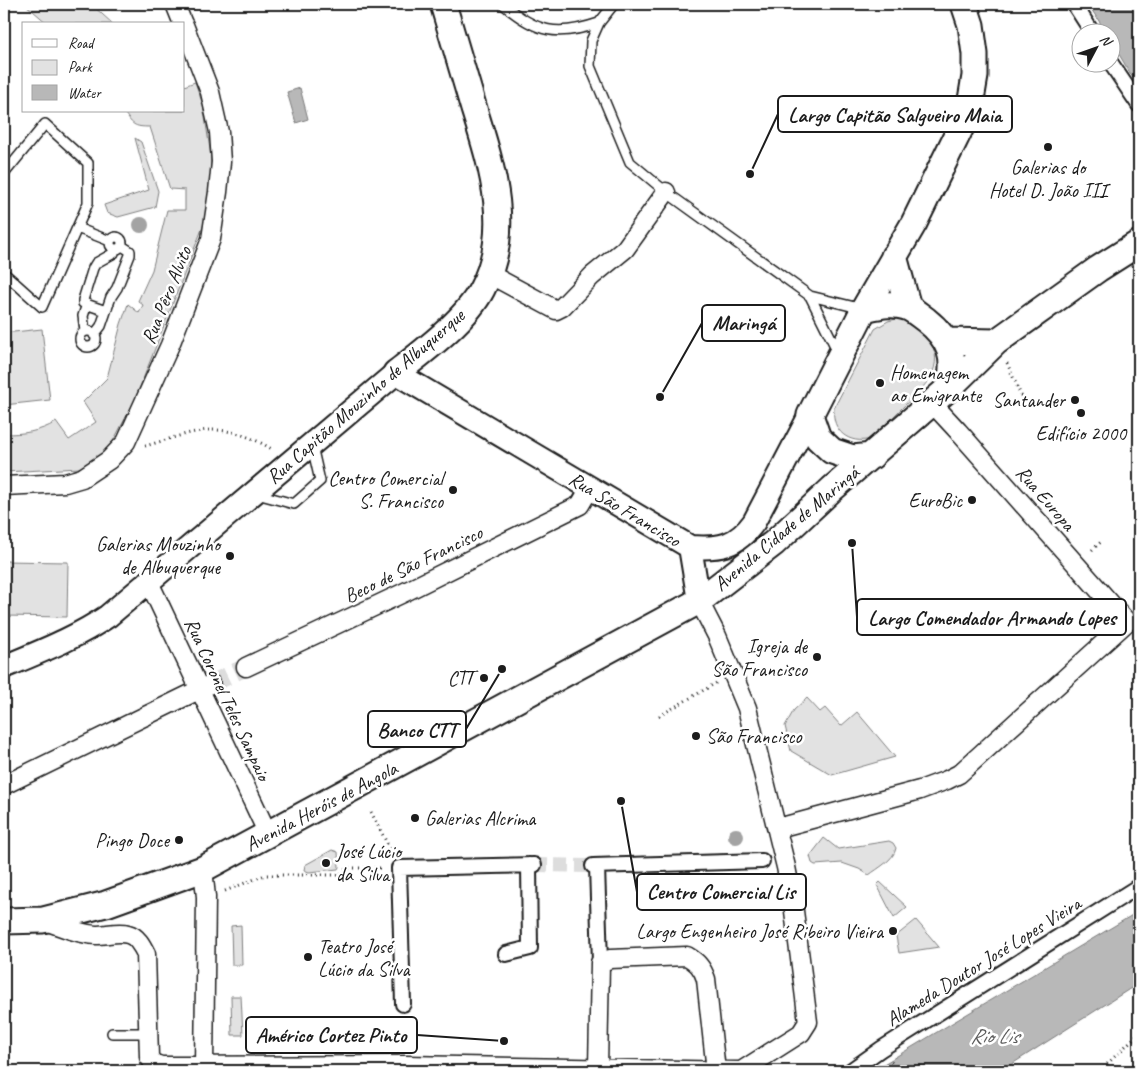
<svg xmlns="http://www.w3.org/2000/svg" width="1143" height="1075" font-family="Caveat,sans-serif">
<style>
.green{fill:#e2e2e2;stroke:#7f7f7f}
.water{fill:#b8b8b8;stroke:#7a7a7a}
.lines{fill:none;stroke-linecap:round;stroke-linejoin:round}
.pedestrian-tunnel{stroke:#ddd;stroke-width:14;stroke-dasharray:14 7;stroke-linecap:butt}
.minor-tunnel{stroke:#ddd;stroke-width:18;stroke-dasharray:18 9;stroke-linecap:butt}
.service-casing{stroke:#1c1c1c;stroke-width:12}
.pedestrian-casing{stroke:#1c1c1c;stroke-width:18}
.minor-casing{stroke:#1c1c1c;stroke-width:21}
.tertiary-casing{stroke:#1c1c1c;stroke-width:26}
.secondary-casing{stroke:#1c1c1c;stroke-width:29}
.path{stroke:#1c1c1c;stroke-width:3;stroke-dasharray:1 4;stroke-linecap:butt}
.service{stroke:#fff;stroke-width:9}
.pedestrian{stroke:#fff;stroke-width:14}
.minor{stroke:#fff;stroke-width:18}
.tertiary{stroke:#fff;stroke-width:22}
.secondary{stroke:#fff;stroke-width:25}
.tree{fill:#a3a3a3}
.poi-dot{fill:#1c1c1c;stroke:#fff;stroke-width:2}
.labels{text-anchor:middle;stroke-width:5;stroke-linejoin:round;paint-order:stroke}
.poi-label{font-size:20px;fill:#1c1c1c;stroke:#fff;text-anchor:end}
.street-label{font-size:20px;fill:#1c1c1c;stroke:#fff}
.water-label{font-size:21px;font-style:italic;fill:#5a5a5a;stroke:#fff}
.leader{fill:none;stroke:#1c1c1c;stroke-width:2}
.callout-dot{fill:#1c1c1c;stroke:#fff;stroke-width:2}
.callout{fill:#fff;stroke:#1c1c1c;stroke-width:2}
.callout-label{font-size:21px;text-anchor:middle;font-weight:bold;fill:#1c1c1c}
</style>
<rect width="100%" height="100%" fill="#fff"/>
<filter id="ink" filterUnits="userSpaceOnUse"><feTurbulence type="fractalNoise" baseFrequency=".02" numOctaves="2"/><feDisplacementMap in="SourceGraphic" scale="10" xChannelSelector="R" yChannelSelector="G"/><feConvolveMatrix kernelMatrix="1 2 1 2 8 2 1 2 1" color-interpolation-filters="sRGB"/></filter>
<g filter="url(#ink)">
<path class="green" d="M25,4H91L113,24H48Z
M195,82L203,105L211,156L210,190L204,224L134,402L110,447L96,459L80,468L4,472V434C23,434 39,432 56,422L69,440L96,422L83,402L107,378L121,324L128,304L139,313L143,305L138,301L152,270L167,210H185V190L170,189L150,127C133,127 133,125 123,111H184V86Z
M135,138L141,142L158,191L155,207L118,217L107,213L104,205L149,190Z
M896,319C910,320 920,327 928,338C948,367 924,387 904,406C893,417 882,428 871,439C849,445 831,431 834,408L875,329L888,321Z
M42,329L50,400L4,405V333Z
M4,561L68,562L67,617L4,616Z
M807,698L820,712L825,708L841,726L857,712L895,757L832,775L791,751L785,726L794,710Z
M824,838L838,849L889,841L893,843L896,848C894,860 878,868 869,875L859,869L842,863L815,865L812,863L810,856Z
M332,850L338,852L339,867L338,869L309,872L304,870L305,865Z
M880,882L907,907L894,918L877,885Z
M916,920L939,947L899,953L896,936Z
M241,925L242,965H232L231,926Z
M231,996H241L243,1035H232Z"/>
<path class="water" d="M1088,4H1139V88L1111,41L1110,32H1106Z
M300,88L308,119L296,123L287,92Z
M1139,911V983L1001,1071H872Z"/>
<g class="lines">
<path class="pedestrian-tunnel" d="M534,865L593,866"/>
<path class="minor-tunnel" d="M211,684L246,667"/>
<defs>
<path id="service" d="M503,4C536,33 558,37 599,23
M614,4L599,23L591,41L590,66L630,162L666,192L810,296L863,309
M4,174L45,124L88,163V203L42,307L4,273
M77,228L110,241
M110 243a6 6 0 1 1 12 0a6 6 0 1 1-12 0Z
M810,296L838,352
M106,311L83,303V300L93,268L96,263L114,253L115,249
M85,331L83,316L87,304
M80 339a8 8 0 1 1 16 0a8 8 0 1 1-16 0Z
M94,335L101,326L111,297L117,288L130,255V251L122,246
M257,494L294,504L320,481L312,446
M112,1033H147"/>
<path id="pedestrian" d="M1074,4L1092,32
M1110,62L1139,105
M593,866L762,861
M597,866L600,963
M506,954L530,948L529,865
M403,1004L399,868L534,865
M850,1071L881,1049L1139,886"/>
<path id="minor" d="M175,4L183,24
M489,274L556,310L562,307L592,276L625,249L666,192
M4,486L65,483L82,478L109,460L126,442L170,345L211,239L218,192L221,162L219,132L210,92L184,25
M149,582L268,834
M246,667L403,593L580,505L590,488
M4,785L211,684
M778,828L920,790L947,780L959,774L1127,622L958,431L932,403
M203,869L206,897L204,1067
M43,920C60,926 78,934 96,935C106,935 119,931 128,934C137,936 142,946 146,954L149,1057L153,1063L161,1066L405,1065L741,1071L801,1033L808,1022L793,903L786,867L747,708L717,636L699,601
M598,1068L600,963L610,959L687,956C697,962 702,967 706,979L716,1071"/>
<path id="tertiary" d="M690,547L699,601
M4,667C39,652 76,638 108,616L396,373L690,547C719,549 736,547 754,522L810,415"/>
<path id="secondary" d="M894,256L908,307
M864,309C878,306 892,302 906,307C913,309 920,316 926,320C950,339 957,358 949,388
M946,341L996,342
M396,373C424,351 466,320 482,289C513,231 492,167 474,109C464,74 453,39 443,4
M872,456L853,458L832,451L818,438L810,415L864,309L914,223L961,127L971,100L975,76V54L971,25L964,4
M4,921L43,920L106,904L203,869L699,601L774,543L832,489L949,388L996,342L1098,269L1139,243"/>
</defs>
<use href="#service" class="service-casing"/>
<use href="#pedestrian" class="pedestrian-casing"/>
<use href="#minor" class="minor-casing"/>
<use href="#tertiary" class="tertiary-casing"/>
<use href="#secondary" class="secondary-casing"/>
<path class="path" d="M1007,363L1026,407
M145,446C164,441 190,431 210,430C231,429 255,438 273,450
M1092,550L1103,540
M659,716L716,683
M371,812L392,853
M225,891L265,875H340L347,868H384
M891,1062L898,1071
M1100,1071L1139,1033"/>
<use href="#service" class="service"/>
<use href="#pedestrian" class="pedestrian"/>
<use href="#minor" class="minor"/>
<use href="#tertiary" class="tertiary"/>
<use href="#secondary" class="secondary"/>
</g>
<g class="tree">
<circle cx="141" cy="225" r="8"/>
<circle cx="736" cy="836" r="8"/>
</g>
</g>
<g class="poi-dot">
<circle cx="1048" cy="147" r="5"/>
<circle cx="880" cy="383" r="5"/>
<circle cx="1075" cy="400" r="5"/>
<circle cx="1081" cy="413" r="5"/>
<circle cx="453" cy="490" r="5"/>
<circle cx="972" cy="500" r="5"/>
<circle cx="230" cy="556" r="5"/>
<circle cx="817" cy="657" r="5"/>
<circle cx="484" cy="678" r="5"/>
<circle cx="696" cy="736" r="5"/>
<circle cx="415" cy="818" r="5"/>
<circle cx="179" cy="840" r="5"/>
<circle cx="326" cy="863" r="5"/>
<circle cx="893" cy="931" r="5"/>
<circle cx="308" cy="957" r="5"/>
</g>
<g class="labels">
<g class="poi-label">
<text x="1048" y="174" text-anchor="middle">Galerias do<tspan x="1048" dy="23">Hotel D. João III</tspan></text>
<text x="890" y="379" text-anchor="start">Homenagem<tspan x="890" dy="23">ao Emigrante</tspan></text>
<text x="1065" y="407">Santander</text>
<text x="1081" y="440" text-anchor="middle">Edifício 2000</text>
<text x="443" y="485">Centro Comercial<tspan x="443" dy="23">S. Francisco</tspan></text>
<text x="962" y="507">EuroBic</text>
<text x="220" y="551">Galerias Mouzinho<tspan x="220" dy="23">de Albuquerque</tspan></text>
<text x="807" y="653">Igreja de<tspan x="807" dy="23">São Francisco</tspan></text>
<text x="474" y="685">CTT</text>
<text x="706" y="743" text-anchor="start">São Francisco</text>
<text x="425" y="825" text-anchor="start">Galerias Alcrima</text>
<text x="169" y="847">Pingo Doce</text>
<text x="336" y="858" text-anchor="start">José Lúcio<tspan x="336" dy="23">da Silva</tspan></text>
<text x="883" y="938">Largo Engenheiro José Ribeiro Vieira</text>
<text x="318" y="953" text-anchor="start">Teatro José<tspan x="318" dy="23">Lúcio da Silva</tspan></text>
</g>
<g class="street-label">
<text transform="translate(166 295) rotate(-68)" y="7">Rua Pêro Alvito</text>
<text transform="translate(365 396) rotate(-41)" y="7">Rua Capitão Mouzinho de Albuquerque</text>
<text transform="translate(1046 498) rotate(49)" y="7">Rua Europa</text>
<text transform="translate(625 509) rotate(31)" y="7">Rua São Francisco</text>
<text transform="translate(786 528) rotate(-40)" y="7">Avenida Cidade de Maringá</text>
<text transform="translate(413 564) rotate(-26)" y="7">Beco de São Francisco</text>
<text transform="translate(228 699) rotate(65)" y="7">Rua Coronel Teles Sampaio</text>
<text transform="translate(321 806) rotate(-28)" y="7">Avenida Heróis de Angola</text>
<text transform="translate(983 961) rotate(-32)" y="7">Alameda Doutor José Lopes Vieira</text>
</g>
<g class="water-label">
<text x="994" y="1043">Rio Lis</text>
</g>
</g>
<path class="leader" d="M750 174L778 114M660 397L702 323M852 543L857 617M502 669L466 729M621 801L637 892M504 1041L417 1035"/>
<g class="callout-dot">
<circle cx="750" cy="174" r="5"/>
<circle cx="660" cy="397" r="5"/>
<circle cx="852" cy="543" r="5"/>
<circle cx="502" cy="669" r="5"/>
<circle cx="621" cy="801" r="5"/>
<circle cx="504" cy="1041" r="5"/>
</g>
<g class="callout">
<rect x="778" y="96" width="234" height="36" rx="5"/>
<rect x="702" y="305" width="83" height="36" rx="5"/>
<rect x="857" y="599" width="269" height="36" rx="5"/>
<rect x="368" y="711" width="98" height="36" rx="5"/>
<rect x="637" y="874" width="169" height="36" rx="5"/>
<rect x="246" y="1017" width="171" height="36" rx="5"/>
</g>
<g class="callout-label">
<text x="895" y="122">Largo Capitão Salgueiro Maia</text>
<text x="744" y="330">Maringá</text>
<text x="992" y="625">Largo Comendador Armando Lopes</text>
<text x="417" y="737">Banco CTT</text>
<text x="721" y="899">Centro Comercial Lis</text>
<text x="331" y="1042">Américo Cortez Pinto</text>
</g>
<rect width="1143" height="1075" fill="none" stroke="#fff" stroke-width="20"/>
<rect x="10" y="10" width="1123" height="1055" fill="none" stroke="#1c1c1c" stroke-width="2" filter="url(#ink)"/>
<rect x="22" y="22" width="162" height="90" fill="#ffffff" stroke="#a4a4a4"/>
<rect x="32" y="39" width="25" height="8" fill="#ffffff" stroke="#a4a4a4"/>
<text x="68" y="48" font-size="15" fill="#1c1c1c">Road</text>
<rect x="32" y="60" width="25" height="15" fill="#e2e2e2" stroke="#a4a4a4"/>
<text x="68" y="72" font-size="15" fill="#1c1c1c">Park</text>
<rect x="32" y="85" width="25" height="15" fill="#b8b8b8" stroke="#a4a4a4"/>
<text x="68" y="98" font-size="15" fill="#1c1c1c">Water</text>
<g transform="translate(1096 48) rotate(49)"><circle r="24" fill="#ffffff" stroke="#a4a4a4"/>
<path d="M0-4L9 19L0 12L-9 19Z" fill="#1c1c1c"/>
<text y="-8" font-size="14" font-weight="bold" text-anchor="middle" fill="#1c1c1c">N</text>
</g>
</svg>
